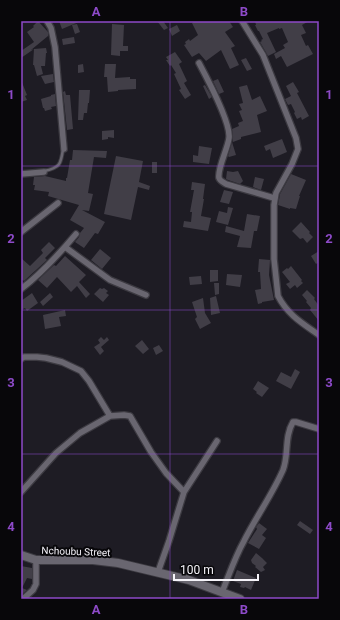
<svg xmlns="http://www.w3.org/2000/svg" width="340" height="620" font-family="Roboto,sans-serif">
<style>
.building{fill:#413e47}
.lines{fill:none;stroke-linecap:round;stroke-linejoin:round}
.lane-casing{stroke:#3c3a41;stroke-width:4.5}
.street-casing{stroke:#3c3a41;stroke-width:8}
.secondary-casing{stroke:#3c3a41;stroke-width:10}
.lane{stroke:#696670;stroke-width:2.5}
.street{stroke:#696670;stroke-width:5.5}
.secondary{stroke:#696670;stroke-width:8}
.grid{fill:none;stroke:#8d4ac8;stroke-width:1;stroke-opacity:0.55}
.labels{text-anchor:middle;stroke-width:4;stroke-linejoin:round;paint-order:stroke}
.street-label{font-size:10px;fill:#f5f3f9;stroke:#08070a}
.neatline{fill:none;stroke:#8d4ac8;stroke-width:1.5}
.grid-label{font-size:13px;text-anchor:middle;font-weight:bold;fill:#8d4ac8}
</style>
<rect width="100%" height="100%" fill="#1e1c24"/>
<path class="building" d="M38,21L48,32V36L31,50L34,49L21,58V51L34,42L27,32L34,27L33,26Z
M59,21H81L62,29Z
M157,21H163L168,28L164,30Z
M195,21H229L233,27L225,32L235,46L231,48L239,65L230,69L221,50L206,61L199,53L192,57L184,45L186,44L185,42L189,39L190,41L198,35L192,23Z
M255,21H309L302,25L306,33L301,35L306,46L308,45L313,54L287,67L281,56L276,59L274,54L285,48L283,45L288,42L282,28L279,29V28L267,33L276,52L268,56L260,42L262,41L261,40L263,39L259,31H258L255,25H256Z
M77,24L80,32L75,34L72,25Z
M112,24L124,25L123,46H128V51H120V56L111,55Z
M177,25L180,31L172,36L169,29Z
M74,37L75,43L63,45L62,39Z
M46,48L47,53H46L45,66H41L43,74L37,76L34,65H33L34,49Z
M175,52L182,62L179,64L187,81L184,83L191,95L185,99L179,90L181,89L174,74L176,73L171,65L170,66L166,60H168L166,57Z
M246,58L252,69L247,71L241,60Z
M83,64L84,72L78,73V65Z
M105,64H116L115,78L130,77V79H136V89L118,90V91L108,92L107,77H104Z
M53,74L54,82L45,84L41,76Z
M218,79L224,92L219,94L213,81Z
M21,80L27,95L25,96L27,100L21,102Z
M293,82L299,92L297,93L309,116L302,120L301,117L297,119L294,113L295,112L291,104L288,105L285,99L291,96L286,86Z
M205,85L212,97L209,99L203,86Z
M247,85L252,100L260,96L267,111L257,115L261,132L241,137V139L233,142V138L232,129L239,126L238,123L243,121L239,111L242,110L239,104L243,103L239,87Z
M79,90H90L89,103H88L87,113H84L83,120H78Z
M65,91L66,95H70L73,129L67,130L63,92Z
M55,94L56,106L51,107L52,109L45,111L44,108H43L41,99L51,96V95Z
M114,130V138L108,137V139L102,140V131Z
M282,139L287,152L273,158L270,149L266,151L264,146Z
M232,142L236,155L229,157L228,156Z
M199,146L212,148L209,164L193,162V155L198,156Z
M73,150L107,151L106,158L94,157L88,193L93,194L89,211L82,210L105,222L98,234L95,233L84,248L75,242L79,237L80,233L84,228L70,220L79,205L48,196L49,192L34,190L35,185H33L34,177L45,176L66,181V178H67L70,160H72Z
M116,156L143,161L139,182L150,186L149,190L138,187L131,220L104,214Z
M152,162H157V173H152Z
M227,171L233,172L238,171L243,181L240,184L228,180L226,179Z
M291,174L306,180L299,196H300L296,209L290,208V209L278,205L280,194Z
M255,177L264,179L261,190L253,187Z
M192,182L205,184L203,199H204L201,216L211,218L208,231L183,227L184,221L191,222L192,212H190L194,190H191Z
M224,190L233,192L229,204L220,202Z
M228,207L233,208L228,225L216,222L219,211L227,213Z
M247,214L260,216L257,231H254L251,248L237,247L240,236L225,232L226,226L244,231Z
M301,222L310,232L309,233L313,237L307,243L303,238L300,239L292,231Z
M49,242L55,248L45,258L47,260L24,281L21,279V258L30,266L43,253L41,250Z
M100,249L111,258L102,269L91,260Z
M319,251V262L316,264L311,256Z
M65,256L86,275L79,282L90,294L86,298L77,286L71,292L57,277L47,288L38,280L54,265L56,266Z
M259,259L270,260L269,275L274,300L262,302V303L258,304L255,290L261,289L260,272H258Z
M291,266L302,280L301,281L303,283L297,288L295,285L290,289L286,284L290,282L282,272L287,268L288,269Z
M210,270H218V281L210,282Z
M227,274L242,275L240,287L226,285Z
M201,276L202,284L190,285L189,277Z
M214,283H219V294L215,295Z
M100,288L102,289L104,288L108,291L106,293L109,295L103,302L94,294Z
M307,290L315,298L314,299L319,306V321L310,310L311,308L306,302L307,301L302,295Z
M32,293L38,303L27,311L25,308L21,310V301Z
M50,293L53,297L43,306L40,302Z
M216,296L220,313L211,315L210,298Z
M203,298L205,313L211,323L200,329L195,319L197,317L192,302Z
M65,310L66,316L59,317L61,326L45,329L43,315Z
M101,337L104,340L107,337L109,340L101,347L104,351L100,355L94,347L100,343L98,340Z
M142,340L149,349L143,354L135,346Z
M159,345L163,351L156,355L153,348Z
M295,369L300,372L291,389L276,381L281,372L291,377Z
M258,381L269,388L262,397L256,393L257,392L253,389Z
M300,521L313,530L310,534L297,525Z
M259,523L267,529L262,535L266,538L259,549L248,543L257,529L256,527Z
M256,553L262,558L267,563L263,567L265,570L261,572L255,567L256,566L252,563L251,560Z
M21,566L32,568V579L27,578L22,588L27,590L21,595Z
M237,570L256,578L251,590L245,587L244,588L240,587L241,584L233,581Z"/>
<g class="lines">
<defs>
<path id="lane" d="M44,171C60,168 61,164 63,149"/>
<path id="street" d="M47,21L51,28L55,47L64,149
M242,21L263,55L296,138L298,149L292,164L276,193L274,205V259L278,296C288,315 302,323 319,335
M199,63C207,78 231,123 229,138C228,148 217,169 219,178C220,181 223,182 226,184L274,198
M21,174L44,172
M21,232L58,203
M65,247L110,280L146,295
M21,289C41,274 60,253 76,234
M21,359L24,357H37L46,358L62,362L81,371L89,381L110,416
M21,492L56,453L80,433L110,416L124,415L130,416L151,452L166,473L184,492L169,541L158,572
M184,492L217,441
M222,592C229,575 235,557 244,541C256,517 272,495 283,470C289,455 284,437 293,422H296L319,429
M23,599L33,590L36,584V560"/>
<path id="secondary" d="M21,555L36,560H93L118,563L189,580L240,599"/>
</defs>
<use href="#lane" class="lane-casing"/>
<use href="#street" class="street-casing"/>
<use href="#secondary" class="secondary-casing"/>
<use href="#lane" class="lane"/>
<use href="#street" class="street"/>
<use href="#secondary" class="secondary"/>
</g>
<path class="grid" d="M170,21V599M21,166H319M21,310H319M21,454H319"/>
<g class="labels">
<g class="street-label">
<text transform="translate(76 551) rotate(2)" y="4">Nchoubu Street</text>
</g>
</g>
<rect width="340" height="620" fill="none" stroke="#08070a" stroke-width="44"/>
<path d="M174 574v6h84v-6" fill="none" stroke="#f5f3f9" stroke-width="2"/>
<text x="180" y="574" font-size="12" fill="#f5f3f9" stroke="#08070a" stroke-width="3" paint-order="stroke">100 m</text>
<rect x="22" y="22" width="296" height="576" class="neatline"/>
<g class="grid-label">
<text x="96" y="16">A</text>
<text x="244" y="16">B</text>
<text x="11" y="99">1</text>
<text x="329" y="99">1</text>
<text x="11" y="243">2</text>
<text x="329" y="243">2</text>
<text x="11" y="387">3</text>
<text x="329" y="387">3</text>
<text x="11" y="531">4</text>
<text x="329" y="531">4</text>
<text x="96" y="614">A</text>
<text x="244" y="614">B</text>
</g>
</svg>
